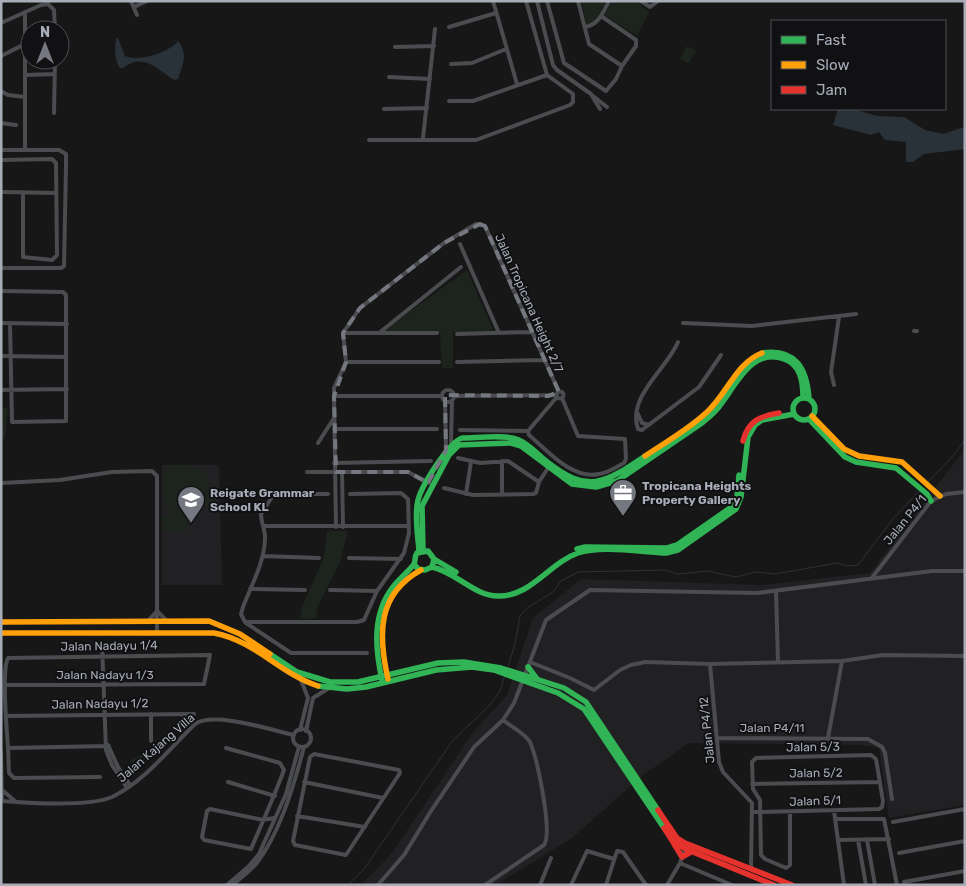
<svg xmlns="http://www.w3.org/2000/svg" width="966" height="886" font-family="Rubik,sans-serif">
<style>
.built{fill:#212123}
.green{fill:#1d241e}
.water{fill:#2a3239}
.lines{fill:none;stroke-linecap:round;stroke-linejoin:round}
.stream{stroke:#2a3239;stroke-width:1}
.street{stroke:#4b4c50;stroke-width:4}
.fast{stroke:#30b455;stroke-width:5.5}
.slow{stroke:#ff9f0a;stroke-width:5.5}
.jam{stroke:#e5322d;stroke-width:5.5}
.marked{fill:none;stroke:#757880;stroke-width:4;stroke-dasharray:10 6;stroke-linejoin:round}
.labels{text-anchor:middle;stroke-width:4;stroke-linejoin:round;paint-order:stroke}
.street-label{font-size:12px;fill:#a8adb8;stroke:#111113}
.poi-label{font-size:12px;font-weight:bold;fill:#a8adb8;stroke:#111113;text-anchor:start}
</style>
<rect width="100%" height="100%" fill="#171717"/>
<path class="built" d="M965,449V805L889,818L879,748L860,745L689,743L642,776L572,838L496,885H361L392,853L473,732L507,695L533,618L581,579L761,585L870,573Z
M162,465H219L222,585H162Z"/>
<path class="green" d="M581,1H606L595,22L590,25L587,24Z
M612,1H636L649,12L637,36L604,15Z
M687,46L696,51L689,63L680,59Z
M467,270L494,332H453V368H442L440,333H384L383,331Z
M1,408H8L5,438L1,441Z
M171,465H189L190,469L203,468L218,506L189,507V531H162V516H171V508H164L163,470H171Z
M327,531H348L340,562L318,606L316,618L300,619L302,607L324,557Z
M146,752L151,760L135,769L130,761Z"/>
<path class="water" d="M118,38L125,56C139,62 169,53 178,41C189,54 182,66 178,79L174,80C157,69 143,52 123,68H120C114,60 115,48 116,39Z
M838,109H853L877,116L904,117L925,130L943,134L964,127L965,149L924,154L913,162H906V142L885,140L879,132L871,135L833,125Z"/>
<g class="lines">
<path class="stream" d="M927,483L954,455L965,440
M508,667L515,644L520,616L527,608L553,592L561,581L578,572L665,570L678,574L707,571L736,577L756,572L775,574L837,563L847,566L858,565L892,520L919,491
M348,885L364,869L453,740L489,706L500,691L505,675"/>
<path class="street" d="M131,1L137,15
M493,1L517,84
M537,1L553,65L557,70L591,94L600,109
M547,1L564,63L606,91L616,79L622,66
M578,1L589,44L622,66L636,46V40L601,16
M641,1L650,7L658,1
M134,7L147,1
M1,23L41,5L48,4L54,10L55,30
M449,27L496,13
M585,27C599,25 603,12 609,1
M395,47L434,46
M1,56L25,44
M451,64L472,63L506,49
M25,75L55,74
M389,77L430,79
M1,91L8,95L25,97
M593,96L607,107
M449,101H473L547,75
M384,109L427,108
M54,113L55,60
M1,123L16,125
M423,138L435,29
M369,140H476L570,105L573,102V94L547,75L526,1
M1,150H59L66,154V165L64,266L61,268H1
M25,150V12
M1,160L52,159L56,163L57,255L52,260L23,257V192
M1,192L56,193
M460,244L499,333
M1,291L63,292L66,295V421L12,422L10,323
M1,323L67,324
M683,323L752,326L856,314
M914,331H917
M343,333H437
M379,333L461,267
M457,334L531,332
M678,342C667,369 627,396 638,429L642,430L699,387L721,355
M1,356L66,357
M346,362H439
M457,362L544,360
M834,385L831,372L839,317
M442 396a6 6 0 1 1 12 0a6 6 0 1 1-12 0Z
M1,390L67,389
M556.5 395a3.5 3.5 0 1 1 7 0a3.5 3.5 0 1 1-7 0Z
M334,396H442
M454,396L557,395
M557,397L528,431L529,435C548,451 572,480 599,474C608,473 616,467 624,463L626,459L625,439L578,436L562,398
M445,401L446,450
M638,414L642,423L649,425
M334,429H437
M460,430L528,431
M318,443L334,418
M451,443L452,400
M458,458L480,463L508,461L539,482
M502,461V494
M334,463L431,461
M307,472H408L429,483
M342,472L343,527
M1,483L60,480L112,472L152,471L157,476V633
M444,488L473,495L533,494L536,493L539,482L548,468
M466,494L471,462
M265,526H409
M336,527L334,396V388L346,362L343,333L360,308L444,243L476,224L485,226L559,392
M263,556L319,558
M349,558L401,559
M871,579L931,501L946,494L965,492
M250,589L305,590
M330,590L377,591
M776,592L778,662
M157,611L166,620
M148,621L157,611
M245,622H357L364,620L377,591L404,553L409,533L408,499L401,493L350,494
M245,622L241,614L243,607C251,586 264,563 265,540C266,530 261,524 261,514L274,494H328
M246,623L291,653H367
M102,644L106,750L112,765L127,788
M530,662L570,678L594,690L620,670L631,665L645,662L710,664L842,661L883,655L965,656
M710,664L719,762L723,772L752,803L751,869
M6,685L204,684L210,655L8,658C1,671 7,730 8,748
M151,714V741
M183,714L184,724
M6,716L194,714
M293 738a9 9 0 1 1 18 0a9 9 0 1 1-18 0Z
M300,730L308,698L301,680
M306,731L313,698L329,688
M717,738L868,739L882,747L885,753L892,799
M828,738L842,661
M108,745L118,767L130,785
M226,748L280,763L284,770C274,797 262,823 251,849L204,840L202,837L207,811L210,809L263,820L274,818
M1,752L2,801
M314,754L399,770L400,773L346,855L295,845L293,841L310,757Z
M100,777L14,778L9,773L8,748L109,746
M228,782L275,796
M304,782L383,798
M752,784L880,782
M1,789L16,802
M1,801C27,803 89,807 112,797C144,782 170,748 195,724C214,711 271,730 294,735
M834,811L844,885
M752,812H760L879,809L882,807L883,801L876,759L871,755L756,758L752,762L753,789L760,800L761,855L765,859L786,868L790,865V812
M297,816L365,827
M835,819H884L897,885
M893,822L965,809
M838,840L889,839
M858,840L866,885
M867,840L875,885
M899,853L965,841
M680,863L732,885
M904,882L965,871
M227,885L249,866L259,854L286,794L299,747
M233,885C240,878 249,872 256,864C280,833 294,785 304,747
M378,885L404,855L431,811L474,747L503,720L514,703L546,620L590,590L757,593L932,571H965
M485,885L544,845C553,832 537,758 530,742C526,734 510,726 503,720
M540,885L551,858
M571,885L587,851L614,859
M606,885L617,851L623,852L646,885
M667,885L680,863L686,846"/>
<path class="fast" d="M762,353C796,348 807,369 809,399
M793 409a11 11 0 1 1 22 0a11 11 0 1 1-22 0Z
M809,419L845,457L856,462L896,468L927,494L931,501
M577,549L585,547L667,548L677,545L730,508L737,497L739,475
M423,550L422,506L449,455L459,445L511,443L521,446L572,484L596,487L617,481L702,423C709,417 716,412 721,404C737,383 753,347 784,359C801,365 803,382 803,398
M419,551C418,536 414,515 418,500C422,485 448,443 462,438C477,438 506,434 519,440C529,444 538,455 546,461C588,495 605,483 645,456
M434,559L456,572
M432,567C456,572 474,596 498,596C531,597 549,563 578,553C601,545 641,552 666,553L678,550L736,509L741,497L748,437L755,425L762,420L794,414
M270,654L297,672L330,682H358L438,663L464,662L501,668L564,688L586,702L658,810
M528,667L537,679
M382,680C375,648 372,614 393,587C397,581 412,568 414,564C416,560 414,557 417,553L428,551L434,559L432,567L425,570L418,569L414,564
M318,686L347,689L366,687L436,670L472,667L494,670L558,693L584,709L664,828"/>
<path class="slow" d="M812,416L844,449L859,456L902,462L940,496
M645,456C666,442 689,429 707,412C727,394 736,363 762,353
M1,622L209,621L240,634L270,654
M1,633H214C256,641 280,674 318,686
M388,679C378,635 377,594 421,570"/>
<path class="jam" d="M743,441C748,421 760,416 779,413
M658,810L677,838L685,843L792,885
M664,828L673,842L688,850L774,885
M674,844L682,857L691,852"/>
</g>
<path class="marked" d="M480,224L485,226L559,392L548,396L445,395L446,450L428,483L408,472H336L334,396L346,362L343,333L360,308L444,243Z"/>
<defs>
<symbol id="office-pin" viewBox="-11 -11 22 30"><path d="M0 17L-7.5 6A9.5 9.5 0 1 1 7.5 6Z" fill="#757880" stroke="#111113"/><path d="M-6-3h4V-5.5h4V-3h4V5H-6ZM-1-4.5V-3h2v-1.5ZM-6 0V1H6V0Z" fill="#fff"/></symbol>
<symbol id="school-pin" viewBox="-11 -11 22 30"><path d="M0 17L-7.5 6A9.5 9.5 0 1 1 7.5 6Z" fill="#757880" stroke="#111113"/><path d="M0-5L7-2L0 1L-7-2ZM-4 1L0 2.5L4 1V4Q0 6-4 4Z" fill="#fff"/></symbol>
</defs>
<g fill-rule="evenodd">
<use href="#office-pin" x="607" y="477" width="32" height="43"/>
<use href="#school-pin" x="175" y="484" width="32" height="43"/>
</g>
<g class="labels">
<g class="street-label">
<text transform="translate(529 303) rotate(66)" y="4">Jalan Tropicana Height 2/7</text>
<text transform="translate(905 520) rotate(-51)" y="4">Jalan P4/1</text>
<text transform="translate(109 646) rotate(-1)" y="4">Jalan Nadayu 1/4</text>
<text x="105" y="679">Jalan Nadayu 1/3</text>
<text transform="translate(100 704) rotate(-1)" y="4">Jalan Nadayu 1/2</text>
<text x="772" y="732">Jalan P4/11</text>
<text transform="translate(707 730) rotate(-96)" y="4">Jalan P4/12</text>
<text transform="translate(813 747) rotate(-1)" y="4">Jalan 5/3</text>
<text transform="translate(156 748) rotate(-41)" y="4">Jalan Kajang Villa</text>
<text transform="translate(816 773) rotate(-1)" y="4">Jalan 5/2</text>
<text transform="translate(815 801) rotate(-2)" y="4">Jalan 5/1</text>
</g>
<g class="poi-label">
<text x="642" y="490">Tropicana Heights<tspan x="642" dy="14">Property Gallery</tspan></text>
<text x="210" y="497">Reigate Grammar<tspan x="210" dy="14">School KL</tspan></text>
</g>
</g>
<rect width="966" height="886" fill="none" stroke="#a8adb8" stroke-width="5"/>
<rect x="771" y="20" width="175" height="90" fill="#111113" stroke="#4d4f55"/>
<rect x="781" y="36" width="25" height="8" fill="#30b455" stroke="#4d4f55"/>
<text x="816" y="45" font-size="15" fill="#a8adb8">Fast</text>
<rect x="781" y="61" width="25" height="8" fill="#ff9f0a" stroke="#4d4f55"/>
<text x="816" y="70" font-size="15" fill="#a8adb8">Slow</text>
<rect x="781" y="86" width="25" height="8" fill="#e5322d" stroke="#4d4f55"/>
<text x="816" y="95" font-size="15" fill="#a8adb8">Jam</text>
<g transform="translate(45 45)"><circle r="24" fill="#111113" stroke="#4d4f55"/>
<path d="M0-4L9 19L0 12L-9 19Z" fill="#757880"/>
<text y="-8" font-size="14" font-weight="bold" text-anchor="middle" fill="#a8adb8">N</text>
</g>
</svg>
